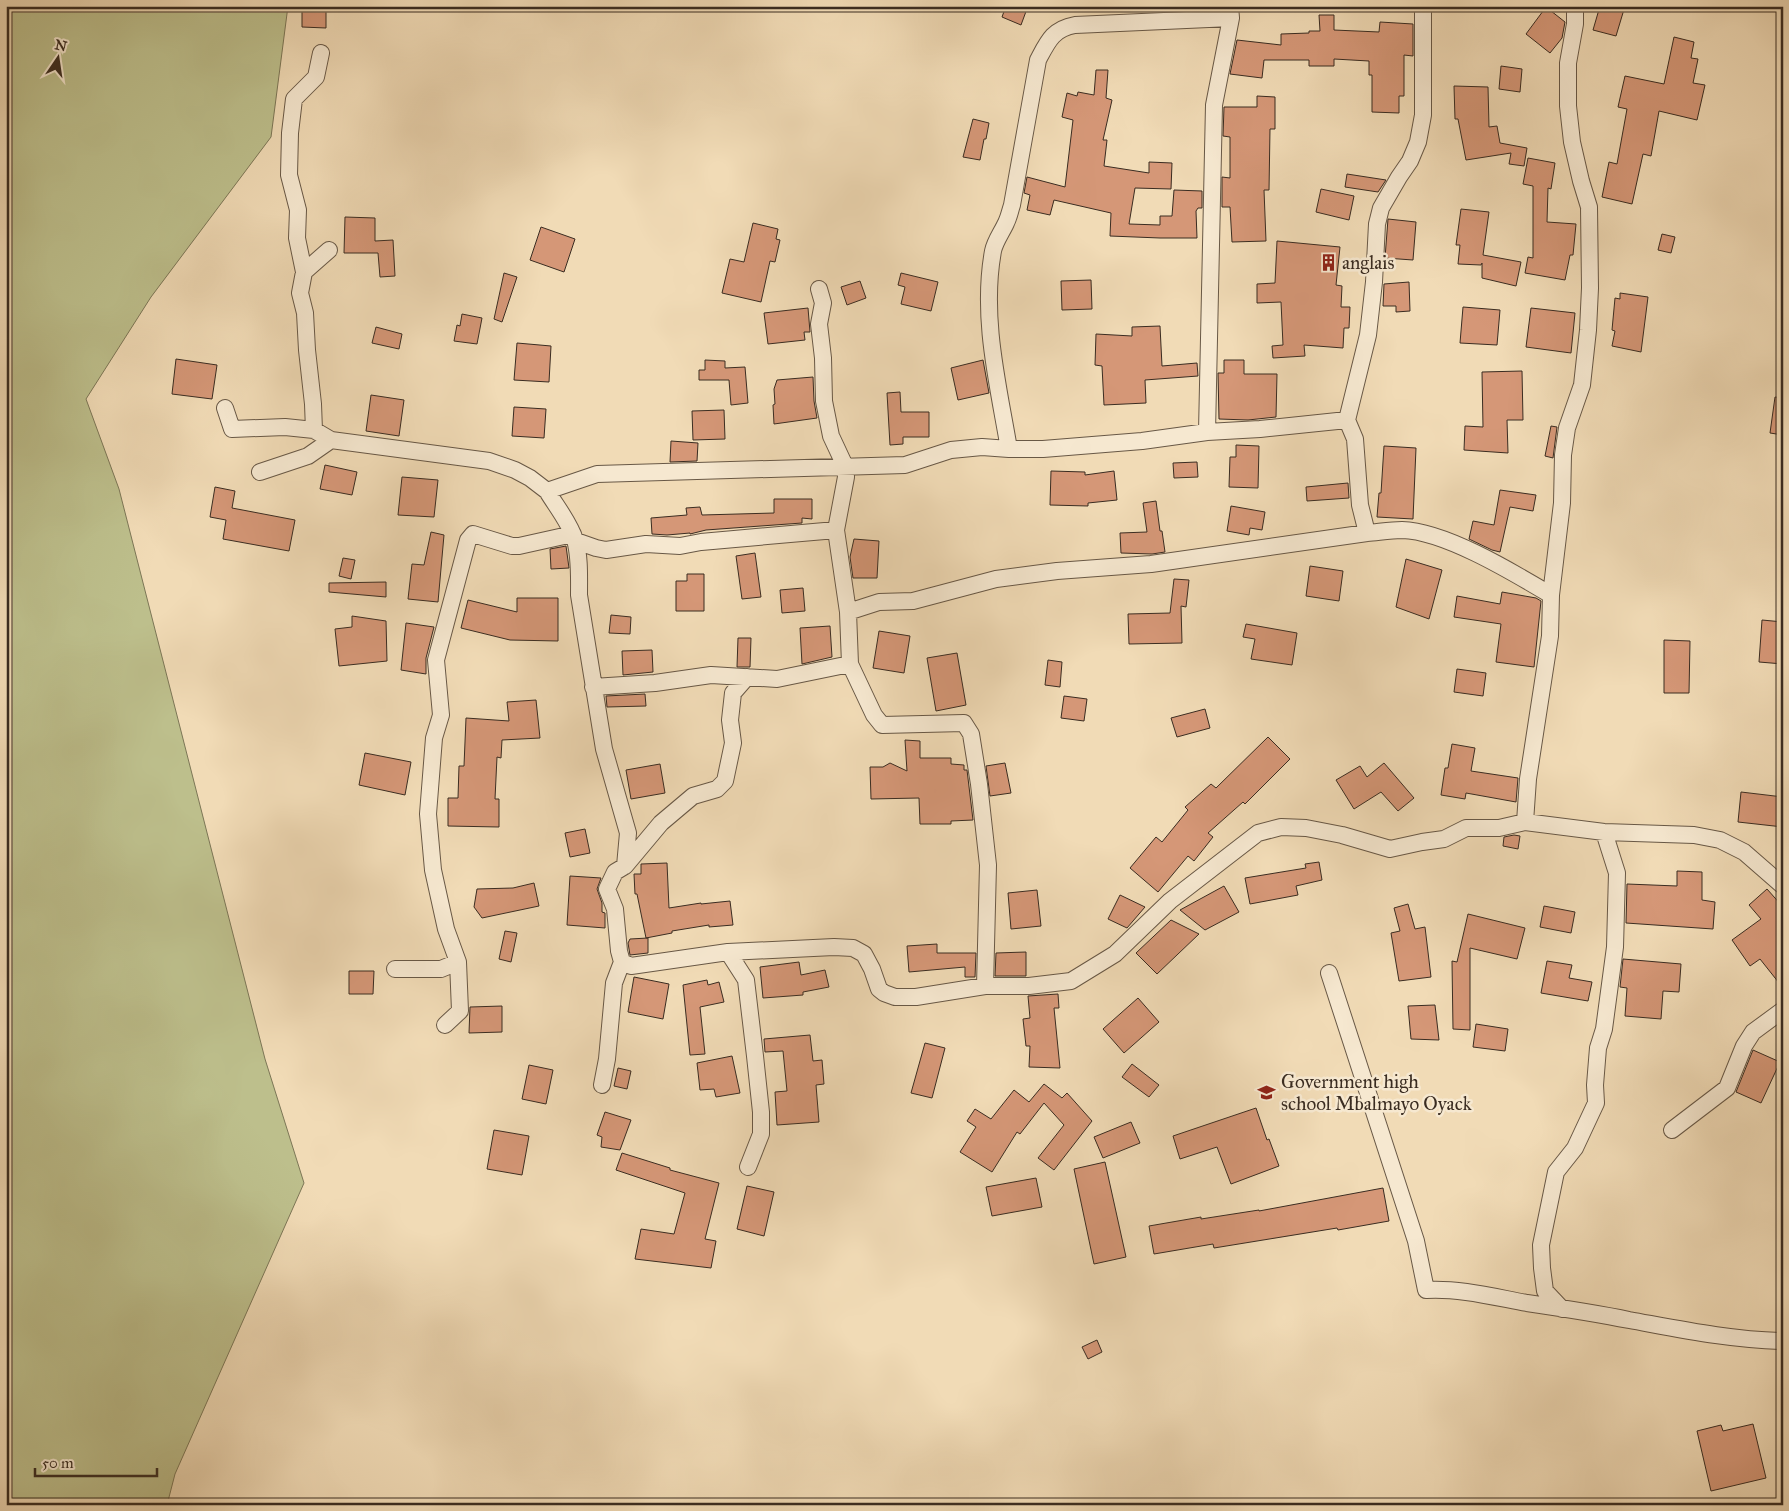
<svg xmlns="http://www.w3.org/2000/svg" width="1789" height="1511" font-family="'IM FELL Great Primer',serif">
<style>
.green{fill:#bdbf8c;stroke:#7c7656}
.building{fill:#d59777;stroke:#3a2c21}
.lines{fill:none;stroke-linecap:round;stroke-linejoin:round}
.minor-casing{stroke:#685846;stroke-width:18}
.minor{stroke:#f6e8d0;stroke-width:16}
.labels{text-anchor:middle;stroke-width:5;stroke-linejoin:round;paint-order:stroke}
.poi-label{font-size:19px;fill:#3a2c21;stroke:#f6e8d0;text-anchor:start}
</style>
<rect width="100%" height="100%" fill="#f1dbb6"/>
<filter id="stains"><feTurbulence type="fractalNoise" baseFrequency=".004" numOctaves="4"/><feColorMatrix values="0 0 0 0 .2 0 0 0 0 .09 0 0 0 0 .02 0 0 0 .5 -.17"/></filter>
<radialGradient id="worn" r=".72"><stop offset=".6" stop-color="#630" stop-opacity="0"/><stop offset="1" stop-color="#630" stop-opacity=".3"/></radialGradient>
<path class="green" d="M6,6H288L271,137L151,297L86,399L119,489L265,1059L304,1183L175,1474L167,1505H6Z"/>
<path class="building" d="M1006,6H1028L1021,25L1002,17Z
M1600,6H1625L1616,36L1593,30Z
M1546,7L1565,22L1562,38L1550,53L1526,34Z
M302,8L326,9V28L302,27Z
M1319,15H1334V30L1379,32L1380,22L1413,24V56L1404,55V96H1399V113L1372,112V75H1369V61L1334,59V66H1309V60H1264L1262,78L1230,74L1237,40L1281,45V34L1309,33V31H1320Z
M1674,37L1694,42L1691,58L1698,59L1693,83L1705,85L1697,120L1659,111L1651,156L1643,154L1632,204L1602,197L1609,162L1617,164L1627,109L1618,107L1625,76L1664,84Z
M1501,66L1522,69L1520,92L1499,89Z
M1096,70H1108L1106,98L1112,100L1103,140H1107L1104,166L1149,173V162L1172,163L1171,189L1135,188L1129,224L1160,225V216H1172L1174,190L1202,191V208H1198L1196,211L1197,238H1160L1110,236L1111,213L1054,200L1050,215L1027,210L1030,195L1024,193L1027,177L1065,187L1073,120L1062,117L1067,93L1077,96L1078,92L1094,95Z
M1454,86L1488,87L1489,127L1497,126L1500,143L1527,148L1524,166L1509,164L1511,153L1466,160L1458,119H1455Z
M1257,96L1275,97V129H1270L1269,190H1264L1266,241L1232,242L1230,207H1222V177L1230,178V137L1223,136L1224,107H1257Z
M973,119L989,123L986,139H984L980,160L963,157Z
M1528,158L1555,163L1551,189L1548,188L1547,222L1576,224L1573,255H1570L1565,280L1525,273L1528,257L1533,258V186L1523,184Z
M1347,174L1386,180L1378,192L1345,187Z
M1321,189L1354,196L1349,220L1316,212Z
M1461,209L1489,212L1483,255L1521,262L1516,286L1482,278V263L1481,265L1458,264L1460,245H1456Z
M345,217L375,218V241L393,240L395,276L380,277L378,253H344Z
M1388,219L1416,222L1413,260L1385,258Z
M753,223L778,229L776,239L780,240L775,262L770,261L761,302L722,293L730,259L744,262Z
M541,227L575,239L564,272L530,260Z
M1662,234L1675,237L1671,253L1658,250Z
M1277,241L1340,247L1336,285L1342,286L1341,307H1350L1349,328H1344L1343,348L1304,345L1305,356L1273,358L1272,346L1283,345L1281,302L1257,303V284L1275,283Z
M504,273L517,277L502,322L494,319Z
M901,273L938,282L931,311L901,304L905,287L898,285Z
M1091,280L1092,309L1062,310L1061,281Z
M860,281L866,298L847,305L841,287Z
M1409,282L1410,311L1396,312V306H1383L1384,284Z
M1620,293L1648,297L1641,352L1612,346L1615,331L1612,330L1615,298L1620,299Z
M1463,307L1500,310L1497,345L1460,343Z
M808,308L810,332H804L805,340L768,344L764,313Z
M1531,308L1575,313L1571,353L1526,347Z
M462,314L482,318L477,344L454,341L457,325L460,326Z
M1160,326L1162,366L1197,363L1198,376L1145,380L1146,403L1104,405L1102,366L1095,365L1096,334L1132,336V327Z
M376,327L402,334L399,349L372,343Z
M517,343L551,346L549,382L514,380Z
M176,359L217,365L212,399L172,394Z
M705,360L725,361V368L745,367L748,403L731,405L729,380H699V370H705Z
M983,360L989,393L958,400L951,368Z
M1224,360H1244V374H1277L1276,417L1248,420L1219,419L1218,373H1224Z
M1522,371L1523,420H1507L1508,453L1464,450L1465,426L1483,427L1482,372Z
M813,377L814,401L817,418L774,424L773,405L775,404L774,389L777,380Z
M900,392L901,412H929V437H903V444L890,445L887,393Z
M371,395L404,400L399,436L366,431Z
M1775,397L1783,398V435L1770,433Z
M514,407L546,409L544,438L512,436Z
M724,410L725,439L693,440L692,411Z
M1551,426L1557,427L1553,458L1545,456Z
M671,441L698,443L697,461L670,462Z
M1236,445L1259,446L1258,488L1229,487L1230,457H1236Z
M1384,446L1416,448L1413,519L1377,517L1379,493H1381Z
M1197,462L1198,477L1174,478L1173,463Z
M325,465L357,472L352,495L320,489Z
M1051,471L1085,472V475L1114,471L1117,500L1088,503V506L1050,505Z
M402,477L438,480L434,517L398,515Z
M1348,483L1349,498L1307,501L1306,487Z
M215,487L235,491L232,508L295,520L289,551L223,539L226,520L210,517Z
M1500,490L1536,495L1533,511L1510,507L1500,552L1492,550L1469,539L1473,521L1494,525Z
M774,499H812V519L802,518V523L706,530L690,534V533L667,535L652,534L651,518L687,515L686,508L700,507L702,515L774,513Z
M1156,501L1160,531H1162L1165,552L1152,554L1121,553L1120,533L1147,532L1143,503Z
M1231,506L1265,512L1262,530L1250,528L1249,535L1227,531Z
M431,532L444,535L438,602L408,599L412,564L424,565Z
M854,539L879,541L877,578H853L850,557Z
M566,546L569,568L551,569L550,549Z
M755,553L761,597L742,599L736,556Z
M343,558L355,560L351,579L339,576Z
M1406,559L1442,570L1429,619L1396,607Z
M1310,566L1343,571L1339,601L1306,596Z
M687,574H704V611H676V581H687Z
M1174,579L1189,580L1186,607L1181,606L1182,643L1129,644L1128,614L1170,613Z
M386,582V597L329,592V583Z
M803,588L805,611L782,613L780,590Z
M1502,592L1536,598L1541,601L1534,667L1496,662L1501,624L1454,617L1457,596L1500,604Z
M517,598H558V641L510,640L461,628L468,600L517,612Z
M611,615L631,617L630,634L609,633Z
M352,616L386,621L387,661L339,666L335,629L352,627Z
M1762,620L1783,622V664L1759,662Z
M406,623L434,627L426,658V674L401,670Z
M1246,624L1297,633L1292,665L1251,659L1255,639L1243,637Z
M830,626L832,657L802,664L800,628Z
M879,631L910,636L904,673L873,668Z
M738,638H751L750,667H737Z
M1664,640L1690,641L1689,693H1664Z
M652,650L653,672L623,675L622,651Z
M957,653L966,705L936,711L927,658Z
M1048,660L1062,662L1060,687L1045,685Z
M1457,669L1486,673L1483,696L1454,692Z
M645,694L646,706L607,707L606,696Z
M1064,696L1087,699L1084,721L1061,718Z
M536,700L540,738L502,740L501,758L497,757L495,799H499V827L448,826V798H458L459,766H464L466,718L509,721L507,702Z
M1205,709L1210,728L1177,737L1171,718Z
M1268,737L1290,759L1245,804L1243,802L1208,833L1213,837L1194,861L1188,856L1158,892L1130,868L1156,837L1162,842L1188,810L1185,807L1211,784L1216,788Z
M905,740L920,741V758H951V764L964,765V770H967L973,820L951,821V824H920L919,798L871,799L870,767H883L890,763L907,771Z
M1452,744L1475,748L1471,771L1518,778L1516,802L1466,793L1465,799L1441,795L1445,768H1448Z
M365,753L411,762L405,795L359,785Z
M1005,763L1011,793L990,796L986,766Z
M1384,763L1414,798L1398,811L1381,792L1354,809L1336,780L1360,766L1367,777Z
M660,764L665,793L631,799L626,770Z
M1741,792L1783,797V827L1738,822Z
M585,829L590,853L570,857L565,833Z
M1514,835L1520,836L1518,849L1503,846L1504,837Z
M1319,862L1322,880L1296,886L1298,895L1250,904L1245,878L1306,868L1305,864Z
M667,863L669,908L701,903V904L730,901L733,925L709,927V925L672,931V933L646,938L637,894H635L634,874H641V864Z
M1677,871L1702,872V900L1715,902L1713,929L1626,923L1627,884L1677,886Z
M570,876L601,878L597,889L602,903V912L605,913V928L567,925Z
M534,883L539,906L482,918L474,907L477,889L513,888Z
M1224,886L1239,912L1205,930L1180,910Z
M1767,889L1783,907V988L1760,959L1750,966L1732,940L1761,919L1749,905Z
M1037,890L1041,926L1011,929L1008,893Z
M1120,895L1145,907L1127,928L1108,919Z
M1408,904L1415,929L1425,927L1431,977L1399,981L1391,933L1400,931L1394,908Z
M1544,906L1575,912L1571,933L1540,927Z
M1468,914L1525,928L1517,959L1470,948V1030L1453,1029L1452,961L1457,962Z
M1171,920L1199,934L1157,974L1136,953Z
M505,931L517,933L511,962L499,959Z
M648,938V953L630,955L628,943L630,939Z
M937,944V953H976L975,977H965V967L909,972L907,946Z
M1026,952V976H995L996,953Z
M1623,959L1681,964L1679,992L1663,991L1661,1019L1625,1016L1627,988L1620,987Z
M1547,961L1572,965L1569,978L1592,982L1588,1001L1541,993Z
M799,962L801,975L825,970L829,987L803,992V995L763,998L760,967Z
M349,971H374L373,994H349Z
M634,977L669,984L663,1019L628,1012Z
M707,980L708,985L719,982L724,1002L700,1007L705,1054L690,1055L683,985Z
M1058,994L1059,1008H1054L1060,1068L1029,1067L1030,1046H1026L1023,1019L1030,1018L1028,996Z
M1138,998L1159,1022L1124,1053L1103,1029Z
M1435,1005L1439,1040L1411,1039L1408,1006Z
M502,1006V1032L469,1033L470,1007Z
M1476,1024L1508,1029L1505,1051L1473,1047Z
M810,1035L813,1061L822,1060L824,1084L816,1085L819,1122L777,1125L775,1092L787,1091L783,1051L765,1052L764,1039Z
M925,1043L945,1048L932,1098L911,1093Z
M1753,1050L1780,1062L1761,1103L1736,1092Z
M732,1056L740,1093L716,1097L714,1089L700,1090L697,1063Z
M1132,1064L1159,1085L1149,1097L1122,1077Z
M529,1065L553,1070L546,1104L522,1099Z
M618,1068L631,1071L627,1089L614,1086Z
M1044,1084L1062,1098L1067,1093L1092,1121L1054,1170L1038,1158L1064,1125L1044,1103L1020,1134L1017,1132L992,1172L960,1152L976,1127L967,1121L975,1109L991,1119L1014,1090L1029,1102Z
M1256,1108L1267,1140L1269,1139L1279,1166L1231,1184L1217,1147L1180,1159L1173,1136Z
M605,1112L631,1120L620,1150L601,1147L602,1137L597,1135Z
M1131,1122L1140,1143L1103,1158L1094,1137Z
M494,1130L529,1136L522,1175L487,1169Z
M622,1153L670,1168V1170L719,1183L705,1239L716,1241L711,1268L635,1259L641,1229L674,1234L685,1193L616,1170Z
M1105,1162L1126,1257L1094,1264L1074,1169Z
M1036,1178L1042,1207L992,1216L986,1187Z
M747,1186L774,1192L764,1236L737,1229Z
M1383,1188L1389,1221L1338,1230L1337,1228L1214,1248L1213,1244L1154,1254L1149,1226L1201,1217V1219L1259,1210V1211Z
M1097,1340L1102,1352L1088,1359L1082,1347Z
M1753,1424L1766,1478L1711,1491L1697,1431L1721,1425L1723,1431Z"/>
<g class="lines">
<defs>
<path id="minor" d="M329,250L304,272L300,293L305,313L307,350L313,404L314,430L331,440
M304,272L297,238L298,210L289,175L290,133L294,99L316,77L321,53
M819,289L823,303L819,324L823,358L824,401L831,436L845,466L846,477L836,530L848,612L850,664L874,715L882,725L964,723L971,734L979,784L988,865L985,986
M225,408L232,429L285,427L314,430
M1207,432L1214,105L1231,18
M1009,449C998,384 981,317 993,251C995,241 1002,232 1006,223C1009,217 1010,211 1012,205L1038,60C1048,41 1053,29 1075,25L1231,18L1230,6
M260,472L308,456L331,440L489,461L515,470L530,478L547,491L597,474L905,465L951,450L982,447L1009,449H1043L1142,441L1207,432L1260,429L1347,420
M547,491C556,506 570,523 575,540C580,557 579,577 579,595L604,749L628,833L625,866L615,872L607,889L615,909L619,951L622,962L631,966L728,952L834,947L853,948L864,954L872,969L879,989L884,993L895,997H916L985,986H1029L1071,981L1115,954L1170,901L1258,833L1281,827L1306,828L1342,835L1390,849L1422,842L1444,839L1466,828H1499L1525,822L1604,832L1694,835L1720,840L1744,852L1783,886
M1367,533L1360,505L1355,439L1347,420L1368,335L1374,282L1377,224L1381,208L1399,177L1410,161L1418,142L1423,115V6
M576,541L596,548L606,550L646,544L680,546L701,542L836,530
M848,612L879,602L913,601L996,579L1057,571L1151,564L1367,533C1379,532 1391,530 1402,530C1445,531 1514,573 1551,595
M593,687L655,683L711,675L777,679L850,664
M1525,822L1528,779L1550,636L1551,595L1562,503L1563,455L1567,428L1582,385L1588,330L1590,288L1589,207L1581,181L1572,142L1568,106V63L1575,24V6
M625,866L661,823L693,796L717,789L725,781L733,743L730,720L733,693L747,677
M728,952L746,980L755,1056L761,1112V1134L748,1167
M395,969H441L458,962
M1329,973L1416,1241L1426,1290C1459,1288 1494,1297 1527,1303C1561,1308 1595,1313 1629,1320C1679,1329 1731,1340 1783,1341
M445,1025L460,1011L458,962L446,929L433,870L428,814L434,738L441,715L436,660L468,540L473,534L512,546H519L573,534
M602,1085L607,1059L614,983L622,962
M1672,1130L1727,1088L1744,1046L1753,1032L1783,1010
M1562,1309L1545,1291L1542,1268L1541,1245L1556,1172L1575,1148L1596,1103L1595,1085L1598,1048L1604,1029L1615,947L1617,873L1604,832"/>
</defs>
<use href="#minor" class="minor-casing"/>
<use href="#minor" class="minor"/>
</g>
<defs>
<symbol id="building-bare" viewBox="-9 -9 18 18"><path d="M-4-6H4V6H1V3H-1V6H-4ZM-2.5-4.3h1.7v1.8h-1.7ZM.8-4.3h1.7v1.8H.8ZM-2.5-1h1.7V.8h-1.7ZM.8-1h1.7V.8H.8Z" fill="#8f2418" stroke="#f6e8d0" stroke-width="2.5" paint-order="stroke"/></symbol>
<symbol id="school-bare" viewBox="-9 -9 18 18"><path d="M0-5L7-2L0 1L-7-2ZM-4 1L0 2.5L4 1V4Q0 6-4 4Z" fill="#8f2418" stroke="#f6e8d0" stroke-width="2.5" paint-order="stroke"/></symbol>
</defs>
<g fill-rule="evenodd">
<use href="#building-bare" x="1316" y="250" width="25" height="25"/>
<use href="#school-bare" x="1254" y="1080" width="25" height="25"/>
</g>
<g class="labels">
<g class="poi-label">
<text x="1342" y="269">anglais</text>
<text x="1281" y="1088">Government high<tspan x="1281" dy="22">school Mbalmayo Oyack</tspan></text>
</g>
</g>
<rect width="1789" height="1511" fill="none" stroke="#f1dbb6" stroke-width="25"/>
<rect x="8" y="8" width="1774" height="1496" fill="none" stroke="#3a2c21" stroke-width="2.5"/>
<rect x="12" y="12" width="1764" height="1486" fill="none" stroke="#3a2c21"/>
<g transform="translate(58 58) rotate(13)" stroke="#f6e8d0" stroke-width="4" paint-order="stroke">
<path d="M0-4L9 19L0 12L-9 19Z" fill="#3a2c21"/>
<text y="-8" font-size="14" font-weight="bold" text-anchor="middle" fill="#3a2c21">N</text>
</g>
<path d="M35 1468v8h122v-8" fill="none" stroke="#3a2c21" stroke-width="2.5"/>
<text x="42" y="1468" font-size="15" fill="#3a2c21" stroke="#f6e8d0" stroke-width="4" paint-order="stroke">50 m</text>
<rect width="100%" height="100%" filter="url(#stains)"/>
<rect width="100%" height="100%" fill="url(#worn)"/>
</svg>
